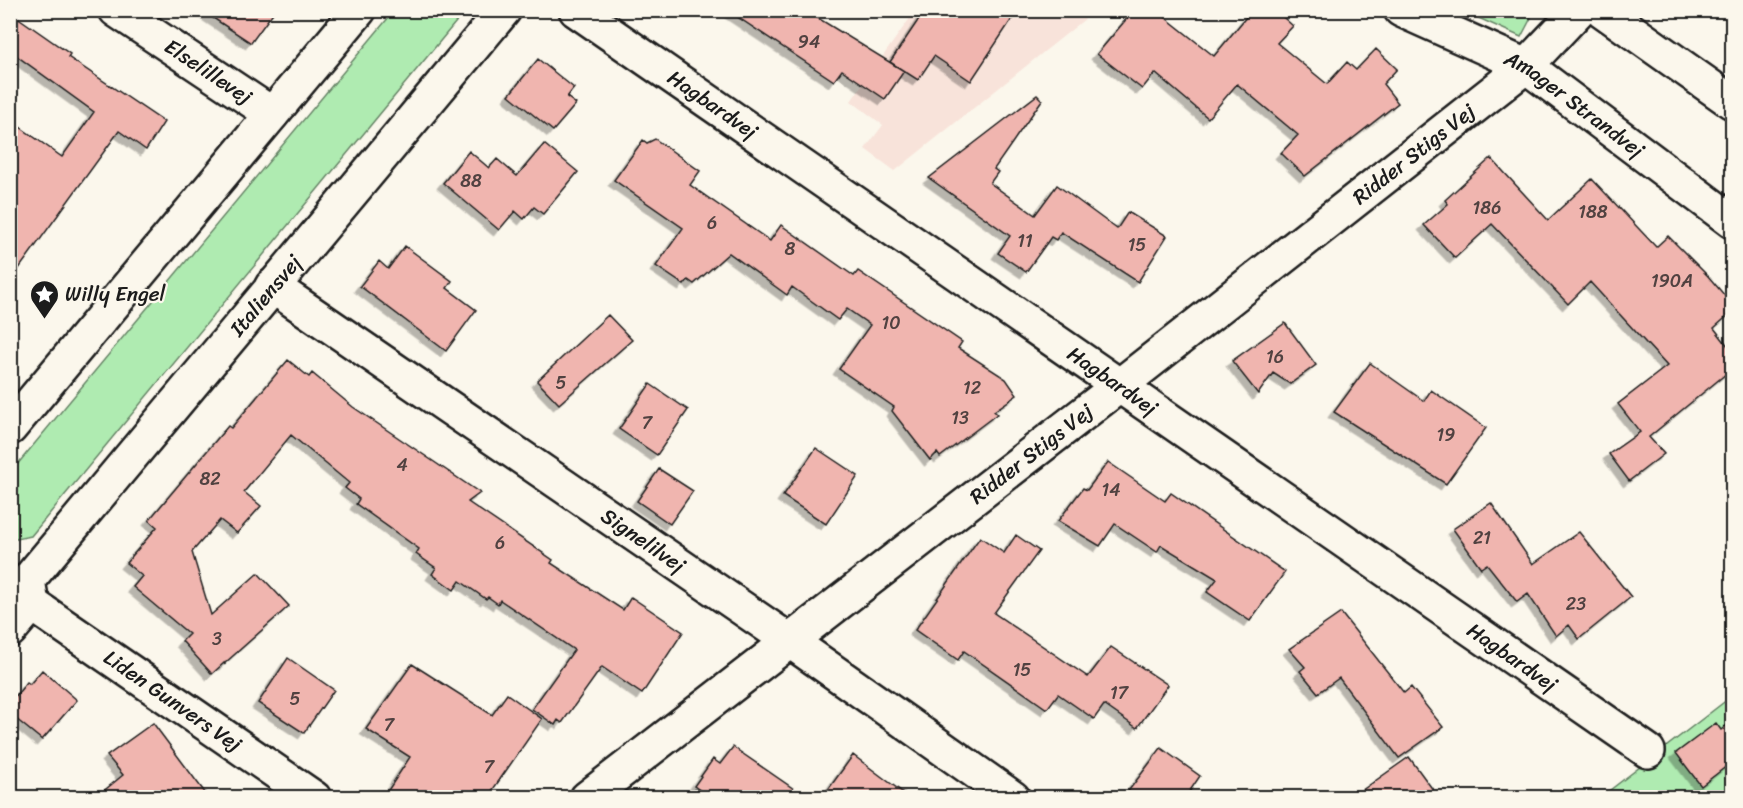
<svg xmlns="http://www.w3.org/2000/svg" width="1743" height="808" font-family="Sriracha,sans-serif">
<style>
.built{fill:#f8e3da}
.green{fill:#afebb1;stroke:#668466;stroke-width:1.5}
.building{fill:#f0b5af;stroke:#1c1c1c;stroke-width:1.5;filter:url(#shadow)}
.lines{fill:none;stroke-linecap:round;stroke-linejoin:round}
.street-casing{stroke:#1c1c1c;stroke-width:38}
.secondary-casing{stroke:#1c1c1c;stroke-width:38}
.street{stroke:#fbf7ec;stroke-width:33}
.secondary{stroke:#fbf7ec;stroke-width:33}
.labels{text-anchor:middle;stroke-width:4.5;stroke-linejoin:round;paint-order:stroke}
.number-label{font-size:18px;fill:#514241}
.street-label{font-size:21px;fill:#1c1c1c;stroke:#fbf7ec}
.poi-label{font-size:21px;fill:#1c1c1c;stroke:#fbf7ec;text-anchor:start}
</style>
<defs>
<filter id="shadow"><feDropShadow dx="-5.5" dy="5.5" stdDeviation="0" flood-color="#0004"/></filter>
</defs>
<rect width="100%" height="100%" fill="#fbf7ec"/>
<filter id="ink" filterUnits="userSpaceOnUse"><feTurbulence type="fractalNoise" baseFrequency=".0167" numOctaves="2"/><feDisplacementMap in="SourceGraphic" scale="12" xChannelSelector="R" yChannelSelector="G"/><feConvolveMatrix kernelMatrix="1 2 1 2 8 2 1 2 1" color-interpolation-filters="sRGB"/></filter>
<g filter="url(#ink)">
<path class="built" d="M915,11H1095L895,171L865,149L883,125L851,101Z"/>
<path class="green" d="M394,11H465L31,536L11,540V472Z
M1463,11H1514L1531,18L1521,37Z
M1732,696V797H1601Z"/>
<path class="building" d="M201,10H275L251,43Z
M727,10H805L904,71L885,99L842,70L834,81Z
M925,10H1018L971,81L934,56L918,80L890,62Z
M1134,10H1156L1214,56L1252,10H1275L1293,26L1277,43L1327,84L1347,62L1356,70L1376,49L1397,69L1383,84L1398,103L1305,176L1281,153L1298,135L1237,84L1208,118L1155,73L1142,89L1097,54Z
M10,12L70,54L68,57L164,122L146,150L119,131L10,281V120L62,157L94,112L10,51Z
M538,59L574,88L567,97L576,104L553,131L509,95Z
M1037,95L1042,100L994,169L998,172L990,183L1035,215L1057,185L1117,229L1128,212L1167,236L1138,282L1061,232L1056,240L1051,237L1026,272L998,253L1010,236L929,178Z
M655,139L700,171L690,185L770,241L781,225L854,276L858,271L962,342L958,348L1006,379L1017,395L994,411L997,414L940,457L937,453L930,460L892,411L894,407L839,369L870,325L847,309L838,320L792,287L787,295L729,253L694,284L688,280L684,285L656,266L683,228L614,180L643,140L647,143Z
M544,144L578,172L543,214L534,207L524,219L515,211L499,230L443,183L469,151L489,168L497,159L517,176Z
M1491,158L1548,220L1592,179L1656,247L1668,236L1708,276L1732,304V312L1714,328L1732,351V369L1649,437L1664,454L1629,481L1609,454L1640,432L1618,404L1667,366L1590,282L1568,304L1492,224L1455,258L1424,225L1448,204L1445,200Z
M405,246L452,281L447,288L476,310L446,351L360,286L379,261L388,269Z
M608,315L632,340L559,404L537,381Z
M1285,323L1316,365L1290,384L1273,373L1258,394L1232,361Z
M288,360L309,377L312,373L353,407L480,493L468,502L553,560L551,563L623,610L631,597L683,632L642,694L602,667L562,723L558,720L555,725L532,709L574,650L500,600L498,604L488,597L486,599L460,581L454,590L432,574L436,568L416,554L419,549L356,504L359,499L345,488L349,483L291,435L244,492L261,506L237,533L220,520L192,552L211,615L258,573L289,606L225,663V665L224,663L212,674L182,641L189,634L133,587L142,576L126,563L157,527L149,520L228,426L231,428Z
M1370,363L1424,401L1431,390L1486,428L1446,484L1334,412Z
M650,384L688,410L657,455L619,429Z
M816,448L858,476L826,524L783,496Z
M1108,462L1165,501L1171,493L1285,572L1250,621L1207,592L1217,579L1161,545L1157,552L1115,524L1100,546L1058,521L1083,488L1087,490Z
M659,469L693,491L670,524L637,501Z
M1491,503L1533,564L1579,532L1631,597L1579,639L1569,625L1556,636L1528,594L1517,602L1487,564L1481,568L1453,529Z
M1016,535L1039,551L994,613L1088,677L1111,647L1168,685L1137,728L1104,705L1094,719L1058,694L1047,709L964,651L958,660L915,630L980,537L1004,553Z
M1341,613L1404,693L1411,687L1443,727L1399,758L1339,678L1318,693L1300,671L1305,667L1289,649Z
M288,658L334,690L304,733L258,703Z
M412,664L492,715L507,694L542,719L487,798H383L410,757L366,729Z
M42,670L77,700L42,740L10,714V703L27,682L30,684Z
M1732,721V762L1701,786L1676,753L1716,723L1721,730Z
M153,723L209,798H95L123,775L107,756Z
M733,747L807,798H711L694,786L713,759L720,764Z
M1161,748L1200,776L1185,798H1123Z
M853,755L910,798H822Z
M1409,757L1439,798H1351Z"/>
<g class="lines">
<defs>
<g id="street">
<path id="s1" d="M116,10L272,114"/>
<path id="s2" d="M576,10L1648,751"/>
<path id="s3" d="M1401,10L1526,66L1732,221"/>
<path id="s4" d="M272,286L790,641L1013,798"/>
<path d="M10,428L359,10"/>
<path id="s5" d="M32,604L314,798"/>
<path id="s6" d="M10,630L32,604L28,580L504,10"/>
<path id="s7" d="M587,798L1119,386L1526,66L1579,10"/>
</g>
<path id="secondary" d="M1602,10L1732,102"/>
</defs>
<use href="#street" class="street-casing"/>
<use href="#secondary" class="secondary-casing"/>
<use href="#street" class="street"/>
<use href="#secondary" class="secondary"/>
</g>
</g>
<defs>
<symbol id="sight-pin" viewBox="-11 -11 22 30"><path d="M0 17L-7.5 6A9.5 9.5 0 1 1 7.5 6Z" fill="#1c1c1c" stroke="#fbf7ec"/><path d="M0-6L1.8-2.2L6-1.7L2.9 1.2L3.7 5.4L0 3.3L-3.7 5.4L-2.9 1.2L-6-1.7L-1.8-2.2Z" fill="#fff"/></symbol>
</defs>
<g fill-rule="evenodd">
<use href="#sight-pin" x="28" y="278" width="33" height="45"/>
</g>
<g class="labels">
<g class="number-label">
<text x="809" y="48">94</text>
<text x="471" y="187">88</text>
<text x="1487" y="214">186</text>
<text x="1593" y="218">188</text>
<text x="712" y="229">6</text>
<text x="1025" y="247">11</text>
<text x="1137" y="251">15</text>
<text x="790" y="255">8</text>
<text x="1672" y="287">190A</text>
<text x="891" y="329">10</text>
<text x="1275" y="363">16</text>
<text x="561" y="389">5</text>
<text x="972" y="394">12</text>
<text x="960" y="424">13</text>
<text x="647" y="429">7</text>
<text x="1446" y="441">19</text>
<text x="402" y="471">4</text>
<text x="210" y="485">82</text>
<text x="1111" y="496">14</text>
<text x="1482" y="544">21</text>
<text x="500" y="549">6</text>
<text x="1576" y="610">23</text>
<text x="217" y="645">3</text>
<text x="1022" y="676">15</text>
<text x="1119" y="699">17</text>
<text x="295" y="705">5</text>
<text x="389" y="731">7</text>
<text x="489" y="773">7</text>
</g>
<g class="street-label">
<text dy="7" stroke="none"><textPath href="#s1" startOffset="111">Elselillevej</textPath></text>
<text dy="7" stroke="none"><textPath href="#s2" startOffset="166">Hagbardvej</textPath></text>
<text dy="7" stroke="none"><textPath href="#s3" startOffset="198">Amager Strandvej</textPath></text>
<text dy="7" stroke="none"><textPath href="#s7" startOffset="1048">Ridder Stigs Vej</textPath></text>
<text dy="7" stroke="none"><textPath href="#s6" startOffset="429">Italiensvej</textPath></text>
<text dy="7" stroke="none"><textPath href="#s2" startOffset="652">Hagbardvej</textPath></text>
<text dy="7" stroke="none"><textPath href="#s7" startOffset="562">Ridder Stigs Vej</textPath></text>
<text dy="7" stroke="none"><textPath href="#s4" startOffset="450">Signelilvej</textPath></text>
<text dy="7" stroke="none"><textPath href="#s2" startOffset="1138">Hagbardvej</textPath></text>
<text dy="7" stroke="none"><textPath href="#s5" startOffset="171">Liden Gunvers Vej</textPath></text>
</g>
<g class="poi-label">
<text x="65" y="301">Willy Engel</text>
</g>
</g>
<rect width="1743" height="808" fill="none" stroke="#fbf7ec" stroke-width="36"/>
<rect x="18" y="18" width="1707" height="772" fill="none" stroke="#1c1c1c" stroke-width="2" filter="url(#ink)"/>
</svg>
